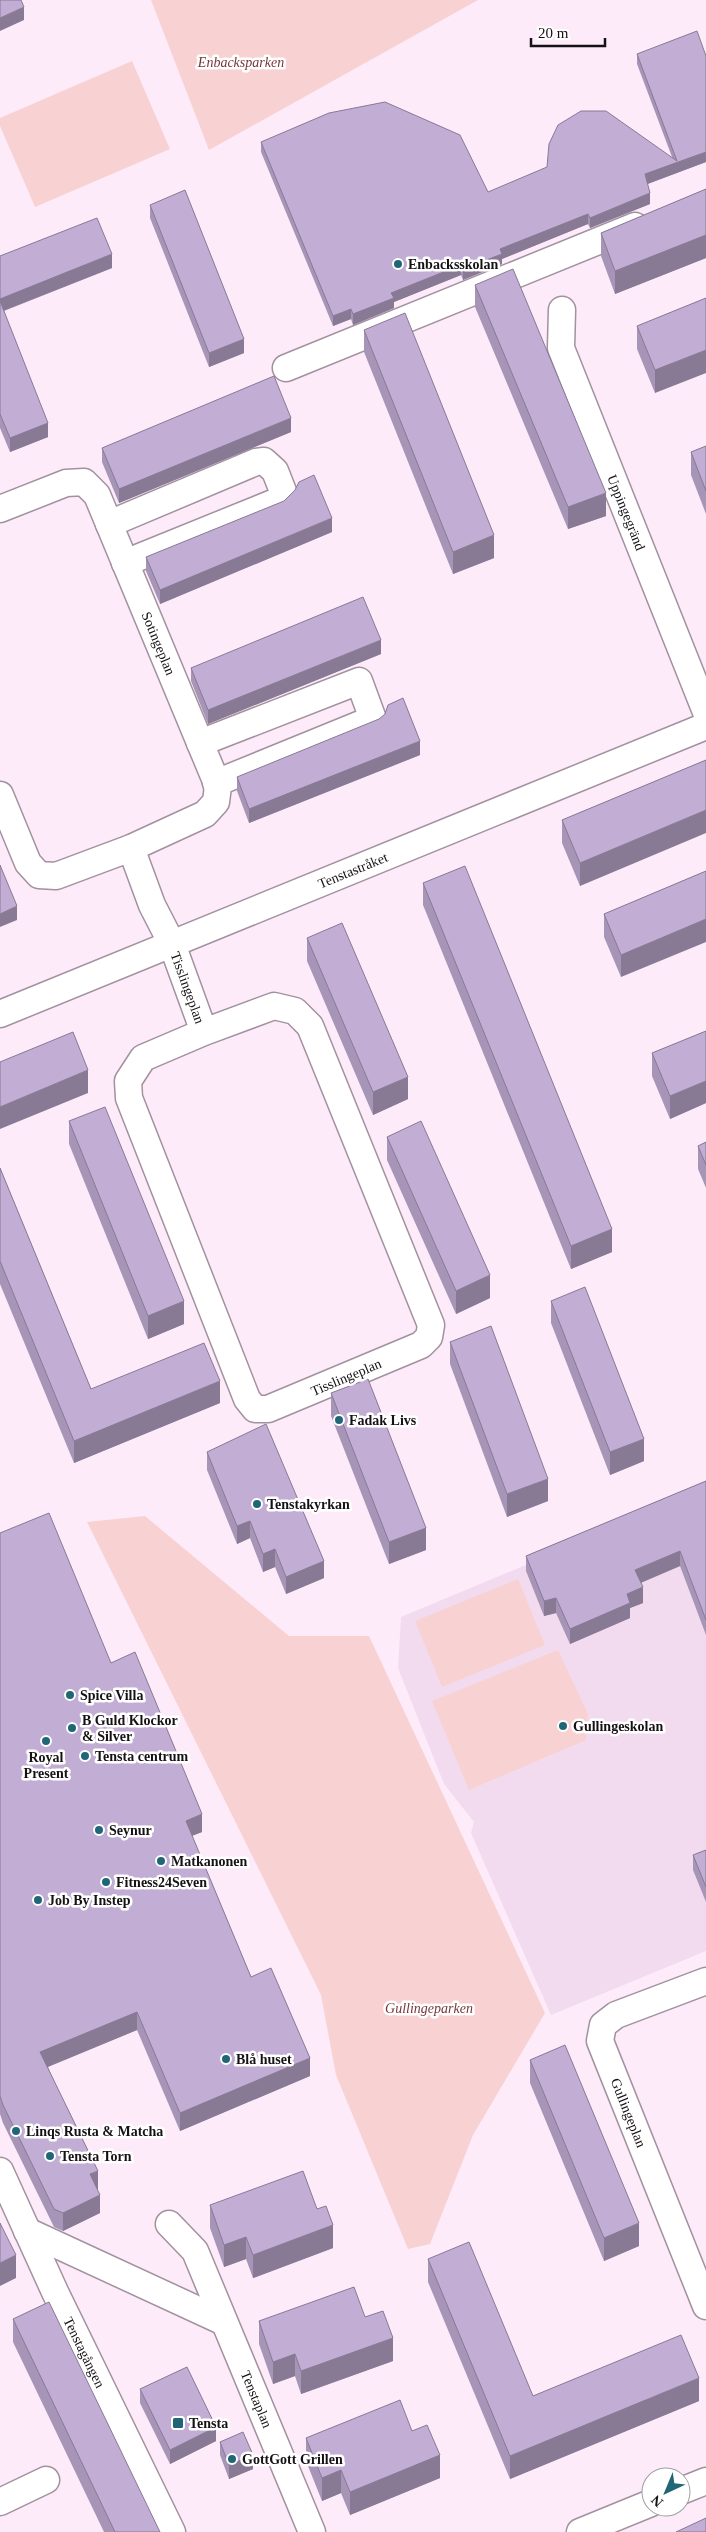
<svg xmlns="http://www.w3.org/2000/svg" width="706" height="2532" font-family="'Times New Roman',serif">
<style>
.built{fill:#f2dbef}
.green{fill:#f8d2d2}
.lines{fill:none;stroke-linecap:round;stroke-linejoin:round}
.minor-casing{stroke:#a2919f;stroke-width:29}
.minor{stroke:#fff;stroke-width:26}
.wall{fill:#a795b7}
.shaded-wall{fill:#887995}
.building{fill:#c2add5;stroke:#887995}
.poi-dot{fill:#206676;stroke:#fefffe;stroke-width:2}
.labels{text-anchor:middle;stroke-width:5;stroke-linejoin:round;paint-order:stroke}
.park-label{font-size:14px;font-style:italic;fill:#78373a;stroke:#fefffe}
.poi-label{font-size:14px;font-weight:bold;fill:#161115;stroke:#fefffe;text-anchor:start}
.street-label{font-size:14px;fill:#161115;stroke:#fefffe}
</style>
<rect width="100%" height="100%" fill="#fdebfa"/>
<path class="built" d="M706,1490V1951L551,2015L471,1833L474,1822L444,1784L398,1668L401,1617Z"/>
<path class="green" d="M151,0H478L209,150Z
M132,61L170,149L35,207L0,126V118Z
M145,1516L289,1636H369L545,2013L473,2135L430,2244L408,2249L336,2075L321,1995L87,1522Z
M518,1579L545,1645L442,1687L415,1621Z
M558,1650L588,1714L586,1740L469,1790L432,1701Z"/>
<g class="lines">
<defs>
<g id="minor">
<path id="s1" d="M562,310L561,348L706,712"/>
<path d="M286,368L635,226"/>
<path id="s2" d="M0,509L66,483L84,482L97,495L218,786L216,802L205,814L131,848L56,876L39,875L28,863L0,795"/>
<path d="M109,524L256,462L264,461L275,471L284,494L278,501L125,563"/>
<path d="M200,743L359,681L373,719L216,783"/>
<path id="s3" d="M131,848L152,905L172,944L204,1032L274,1006L295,1011L310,1026L431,1325L429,1337L421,1345L268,1409H255L247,1399L129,1098L128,1081L143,1058L204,1032"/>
<path id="s4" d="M0,1014L706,726"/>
<path id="s5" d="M706,1981L616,2015L603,2025L600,2041L706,2306"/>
<path id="s6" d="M0,2171L55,2292L172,2532"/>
<path id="s7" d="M169,2224L195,2251L312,2532"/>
<path d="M27,2231L224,2322"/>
<path d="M681,2491L706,2481"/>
<path d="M0,2502L46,2480"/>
<path d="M580,2532L651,2503"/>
</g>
</defs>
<use href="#minor" class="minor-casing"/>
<use href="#minor" class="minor"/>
</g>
<path class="wall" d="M637,54L706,162L647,184L650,204L590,228L588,224L502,259V264L463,280L461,275L394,302V308L353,325L351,319L333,326L261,152V142L488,192L672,157L637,64Z
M706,189V258L615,294L601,256V233Z
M150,205L244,353L209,367L150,218Z
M0,256L112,268L4,311L48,437L10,452L0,428Z
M475,285L606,516L568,529L475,307Z
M706,298L655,393L637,349V326Z
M364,330L494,558L453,574L364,352Z
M291,432L119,503L102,462V448Z
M706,446V514L691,475V452Z
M332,532L160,604L146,571V557Z
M381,654L208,724L191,681V668Z
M420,755L249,823L237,791V777Z
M706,760L580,886L562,843V820Z
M706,871L621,977L604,937V914Z
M423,883L612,1252L571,1269L423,905Z
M307,938L408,1099L373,1115L307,961Z
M706,1031V1103L670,1119L652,1076V1053Z
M69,1121L184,1324L148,1339L69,1144Z
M387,1137L490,1298L456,1314L387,1160Z
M706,1142V1188L698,1169V1146Z
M0,1168L91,1389L220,1403L74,1463L0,1284Z
M551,1301L644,1461L610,1475L551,1323Z
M450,1342L548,1501L507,1517L450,1364Z
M331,1393L426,1550L389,1564L331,1416Z
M207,1452L324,1578L286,1594L275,1567L263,1572L250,1538L237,1544L207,1470Z
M706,1481V1635L680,1566L641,1583L643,1603L630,1608V1618L570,1644L556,1613L544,1616L526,1571V1556Z
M0,1533L111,1663L202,1832L192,1836L251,1977L310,2076L180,2131L137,2030L48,2067L98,2189H97L100,2213L63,2231L54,2227L3,2123L0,2114Z
M706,1850V1902L693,1870V1855Z
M530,2060L639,2246L604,2261L530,2083Z
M210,2205L317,2209L333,2248L253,2278L246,2259L224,2267L210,2228Z
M428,2259L533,2396L699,2401L510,2479L428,2282Z
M365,2317L393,2361L301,2394L295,2376L273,2384L259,2344V2321Z
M13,2319L160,2532H104L13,2342Z
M140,2389L216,2441L170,2464L140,2403Z
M412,2431L440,2478L350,2515L341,2493L322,2501L306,2461V2438Z
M220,2442L253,2469L229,2479L220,2455Z"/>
<path class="shaded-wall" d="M24,7V20L0,31V18Z
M706,152V162L645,185V174Z
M650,193V204L590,228V218Z
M588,214V224L502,259V264L463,280V269L500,249Z
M706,235V258L615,294V271Z
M112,254V268L0,312V299Z
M461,265V275L394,302V308L353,325V314L391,293Z
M351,309V319L333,326V316Z
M244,339V353L209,367V353Z
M706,350V373L655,393V370Z
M291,418V432L119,503V489Z
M48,423V437L10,452V438Z
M606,493V516L568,529V507Z
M332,518V532L160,604V590Z
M494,535V558L453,574V552Z
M381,640V654L208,724V710Z
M420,741V755L249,823V809Z
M706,810V833L580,886V863Z
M17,906V920L0,927V914Z
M706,919V942L621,977V955Z
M88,1070V1093L0,1129V1107Z
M408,1077V1099L373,1115V1092Z
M706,1081V1103L670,1119V1096Z
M612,1229V1252L571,1269V1246Z
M490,1275V1298L456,1314V1291Z
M184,1301V1324L148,1339V1316Z
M220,1381V1403L74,1463V1441Z
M644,1439V1461L610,1475V1452Z
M548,1479V1501L507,1517V1494Z
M250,1521V1538L237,1544V1526Z
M426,1528V1550L389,1564V1542Z
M275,1549V1567L263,1572V1554Z
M680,1551V1566L635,1585V1570Z
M324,1561V1578L286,1594V1577Z
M643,1587V1603L630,1608V1618L570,1644V1629L627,1594Z
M556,1598V1613L544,1616V1601Z
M202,1814V1832L186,1838V1821Z
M137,2012V2030L40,2070V2052Z
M310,2058V2076L180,2131V2113Z
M98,2171V2189L90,2192V2174Z
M100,2195V2213L63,2231V2213Z
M639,2223V2246L604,2261V2238Z
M333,2225V2248L253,2278V2255Z
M246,2237V2259L224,2267V2245Z
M16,2255V2278L0,2286V2263Z
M393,2338V2361L301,2394V2371Z
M295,2354V2376L273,2384V2362Z
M699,2378V2401L510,2479V2456Z
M216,2427V2441L170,2464V2450Z
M253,2455V2469L229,2479V2465Z
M440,2455V2478L350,2515V2492Z
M341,2470V2493L322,2501V2478Z"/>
<path class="building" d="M0,0H21L24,7L0,18Z
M697,31L706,56V152L645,174L650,193L590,218L588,214L500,249L502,254L463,269L461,265L391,293L394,298L353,314L351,309L333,316L261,142L329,113L385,102L460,135L488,192L547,167L549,144L558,125L581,111H606L677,161L637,54Z
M706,189V235L615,271L601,233Z
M185,190L244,339L209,353L150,205Z
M97,218L112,254L0,299V256Z
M513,269L606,493L568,507L475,285Z
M706,298V350L655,370L637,326Z
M0,301L48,423L10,438L0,414Z
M405,313L494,535L453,552L364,330Z
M274,376L291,418L119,489L102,448Z
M706,446V491L691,452Z
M314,475L332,518L160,590L146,557L284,501L295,490L299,482Z
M363,597L381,640L208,710L191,668Z
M403,698L420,741L249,809L237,777L379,719L385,714L388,705Z
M706,760V810L580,863L562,820Z
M0,865L17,906L0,914Z
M465,866L612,1229L571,1246L423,883Z
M706,871V919L621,955L604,914Z
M342,923L408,1077L373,1092L307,938Z
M706,1031V1081L670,1096L652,1053Z
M73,1032L88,1070L0,1107V1062Z
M105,1107L184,1301L148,1316L69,1121Z
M421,1121L490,1275L456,1291L387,1137Z
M706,1142V1165L698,1146Z
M0,1168L91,1389L204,1343L220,1381L74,1441L0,1261Z
M585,1287L644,1439L610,1452L551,1301Z
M491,1326L548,1479L507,1494L450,1342Z
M368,1379L426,1528L389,1542L331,1393Z
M266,1424L324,1561L286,1577L275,1549L263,1554L250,1521L237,1526L207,1452Z
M706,1481V1620L680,1551L635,1570L643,1587L627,1594L630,1603L570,1629L556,1598L544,1601L526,1556Z
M49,1513L111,1663L135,1652L202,1814L186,1821L251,1977L271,1968L310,2058L180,2113L137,2012L40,2052L98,2171L90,2174L100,2195L63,2213L54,2209L3,2105L0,2096V1533Z
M706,1850V1887L693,1855Z
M565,2045L639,2223L604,2238L530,2060Z
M303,2171L317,2209L326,2206L333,2225L253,2255L246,2237L224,2245L210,2205Z
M0,2223L16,2255L0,2263Z
M469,2242L533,2396L681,2335L699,2378L510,2456L428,2259Z
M354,2287L365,2317L383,2311L393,2338L301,2371L295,2354L273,2362L259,2321Z
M49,2302L160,2532H115L13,2319Z
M187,2367L216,2427L170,2450L140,2389Z
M400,2400L412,2431L427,2425L440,2455L350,2492L341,2470L322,2478L306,2438Z
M243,2432L253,2455L229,2465L220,2442Z
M706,2518V2532H676Z"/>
<g class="poi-dot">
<circle cx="398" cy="264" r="5"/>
<circle cx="339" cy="1420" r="5"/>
<circle cx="257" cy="1504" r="5"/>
<circle cx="70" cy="1695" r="5"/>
<circle cx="563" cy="1726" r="5"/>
<circle cx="72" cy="1728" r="5"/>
<circle cx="46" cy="1741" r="5"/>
<circle cx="85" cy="1756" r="5"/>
<circle cx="99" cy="1830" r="5"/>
<circle cx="161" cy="1861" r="5"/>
<circle cx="106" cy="1882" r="5"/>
<circle cx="38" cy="1900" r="5"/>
<circle cx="226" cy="2059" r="5"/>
<circle cx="16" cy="2131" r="5"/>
<circle cx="50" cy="2156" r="5"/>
<rect x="172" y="2417" width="12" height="12" rx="2.5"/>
<circle cx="232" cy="2459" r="5"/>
</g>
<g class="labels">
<g class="park-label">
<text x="241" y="67">Enbacksparken</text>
<text x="429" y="2013">Gullingeparken</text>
</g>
<g class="poi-label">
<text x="408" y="269">Enbacksskolan</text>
<text x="349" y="1425">Fadak Livs</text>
<text x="267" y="1509">Tenstakyrkan</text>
<text x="80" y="1700">Spice Villa</text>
<text x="82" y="1725">B Guld Klockor<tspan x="82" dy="16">&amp; Silver</tspan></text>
<text x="573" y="1731">Gullingeskolan</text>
<text x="95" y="1761">Tensta centrum</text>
<text x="46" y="1762" text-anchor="middle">Royal<tspan x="46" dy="16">Present</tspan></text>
<text x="109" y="1835">Seynur</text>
<text x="171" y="1866">Matkanonen</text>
<text x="116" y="1887">Fitness24Seven</text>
<text x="48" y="1905">Job By Instep</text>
<text x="236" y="2064">Blå huset</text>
<text x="26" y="2136">Linqs Rusta &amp; Matcha</text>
<text x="60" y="2161">Tensta Torn</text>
<text x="189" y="2428">Tensta</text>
<text x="242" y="2464">GottGott Grillen</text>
</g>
<g class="street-label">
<text dy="5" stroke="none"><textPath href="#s1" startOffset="215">Uppingegränd</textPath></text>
<text dy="5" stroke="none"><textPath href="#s2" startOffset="268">Sotingeplan</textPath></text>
<text dy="5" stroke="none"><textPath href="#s4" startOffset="381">Tenstastråket</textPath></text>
<text dy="5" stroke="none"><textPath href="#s3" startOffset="151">Tisslingeplan</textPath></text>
<text transform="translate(346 1377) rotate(-23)" y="5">Tisslingeplan</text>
<text dy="5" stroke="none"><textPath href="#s5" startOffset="206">Gullingeplan</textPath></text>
<text dy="5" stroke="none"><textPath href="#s6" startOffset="200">Tenstagången</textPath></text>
<text dy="5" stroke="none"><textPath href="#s7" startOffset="198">Tenstaplan</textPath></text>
</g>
</g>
<g transform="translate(666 2492) rotate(224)"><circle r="24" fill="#fefffe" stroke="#a1a0a1"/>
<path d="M0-4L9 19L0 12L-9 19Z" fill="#206676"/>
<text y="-8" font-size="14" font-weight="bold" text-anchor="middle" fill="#161115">N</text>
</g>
<path d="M531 38v8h74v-8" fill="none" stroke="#161115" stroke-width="2.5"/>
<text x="538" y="38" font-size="15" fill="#161115" stroke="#fefffe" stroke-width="4" paint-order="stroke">20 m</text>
</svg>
